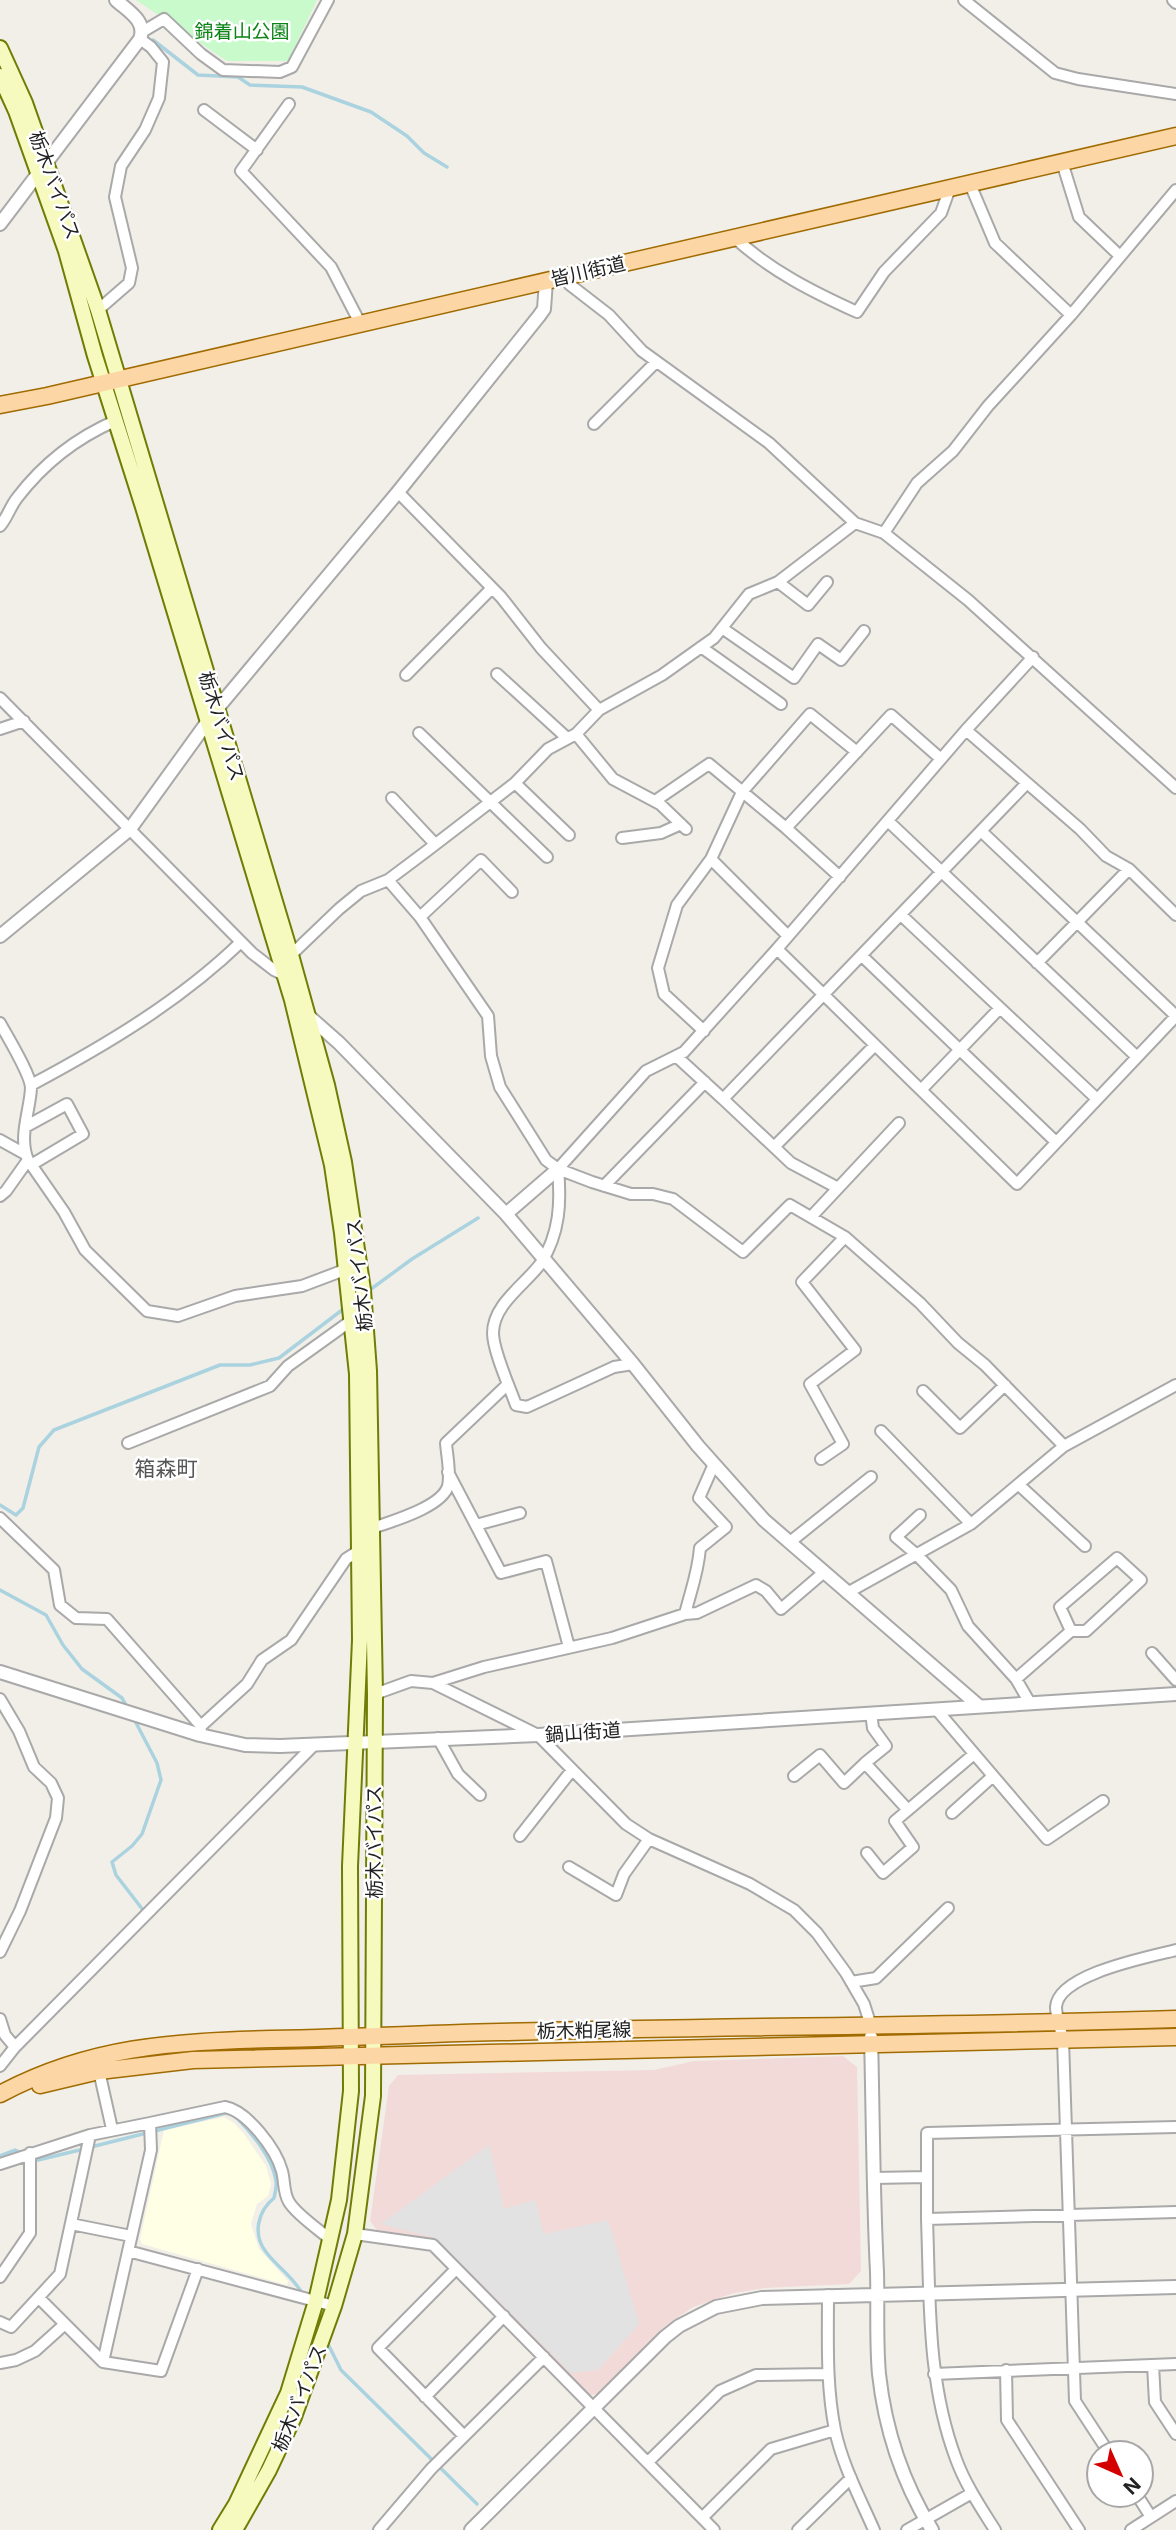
<svg xmlns="http://www.w3.org/2000/svg" width="1176" height="2530" font-family="Inter,'Noto Sans JP',sans-serif">
<style>
.commercial{fill:#f2dad9}
.education{fill:#ffffe5}
.park{fill:#c8facc}
.parking{fill:#e2e2e2}
.lines{fill:none;stroke-linecap:round;stroke-linejoin:round}
.stream{stroke:#aad3df;stroke-width:3.5}
.minor-casing{stroke:#a9a9a9;stroke-width:14}
.tertiary-casing{stroke:#a9a9a9;stroke-width:16}
.secondary-casing{stroke:#707d05;stroke-width:18}
.primary-casing{stroke:#a06b00;stroke-width:19}
.minor{stroke:#fff;stroke-width:10}
.tertiary{stroke:#fff;stroke-width:12}
.secondary{stroke:#f7fabf;stroke-width:14}
.primary{stroke:#fcd6a4;stroke-width:16}
.labels{text-anchor:middle;stroke-width:5;stroke-linejoin:round;paint-order:stroke}
.park-label{font-size:19px;fill:#0c8416;stroke:#fff}
.street-label{font-size:19px;fill:#222;stroke:#fff}
.neighbourhood-label{font-size:21px;fill:#555;stroke:#fff}
</style>
<rect width="100%" height="100%" fill="#f2efe9"/>
<path class="commercial" d="M843,2056L857,2067L861,2271L849,2284L765,2288L734,2293L693,2307L665,2326L597,2394L590,2395L435,2239L377,2230L370,2221L389,2086L398,2075L654,2070L694,2061Z"/>
<path class="education" d="M224,2117L234,2123L244,2134L266,2166L271,2184L268,2196L257,2204L251,2224L259,2249L288,2281L287,2285L142,2244L140,2239L164,2130Z"/>
<path class="park" d="M136,0H317L288,61H227Z"/>
<path class="parking" d="M489,2145L504,2209L535,2200L544,2234L608,2220L639,2324L598,2370L571,2373L436,2238L381,2224Z"/>
<g class="lines">
<path class="stream" d="M153,40L198,75L238,77L250,85L302,87L371,112L407,136L424,153L447,167
M367,1292L412,1259L478,1218
M0,1505L16,1515L23,1508L39,1447L54,1430L220,1365H250L279,1358L346,1307
M0,1590L46,1615L63,1645L82,1669L122,1698L127,1707
M133,1717L157,1763L161,1780L142,1834L132,1846L112,1862L116,1875L143,1910
M236,2117C251,2132 273,2158 276,2181C277,2186 275,2193 274,2198C258,2211 252,2234 266,2252C278,2268 294,2277 303,2295
M91,2147L230,2112
M0,2156L15,2150L24,2154
M34,2158L38,2160L84,2149
M327,2342L341,2370L477,2504"/>
<defs>
<path id="minor" d="M964,0L1055,73L1078,79L1176,94
M1173,0L1176,3
M142,32L164,19L201,54L223,70L280,72L292,67L328,0
M289,104L241,171L331,267L360,323
M204,110L257,150
M1062,162L1079,217L1120,256
M970,184L995,243L1071,315
M735,238C771,271 813,292 857,312L884,272L941,213L950,188
M568,276L569,284L609,315L642,351L769,443L855,523L884,533L968,600L1176,788
M98,310L129,283L132,268L115,197L121,166L145,130L159,98L163,62L151,47L140,39
M594,424L656,362
M398,492L501,597L541,648L599,710
M0,526C7,518 10,507 17,498C43,464 76,438 115,421
M884,533L917,483L953,451L988,406L1071,315L1176,190
M778,582L808,605L827,582
M722,628L794,678L818,644L841,660L864,631
M701,647L781,704
M497,674L567,738
M406,675L492,588
M0,698L252,953L274,970L286,976
M0,729L24,721
M966,730L1080,829L1106,856L1129,869L1176,915
M419,733L547,857
M576,734L613,779L660,804L686,829
M515,783L569,835
M392,798L435,844
M655,801L709,764L786,828
M888,821L1137,1057
M981,831L1176,1016
M622,838L661,833L681,824
M711,859L788,936
M840,877L786,828L891,715L941,759
M388,880L420,917L488,1016L491,1056L500,1087L546,1160L558,1169L592,1182L631,1194H653L673,1199L743,1252L790,1205L845,1237L920,1303L958,1343L985,1365L1064,1446
M901,915L1097,1099
M420,917L481,860L512,892
M777,949L1017,1184L1176,1016
M291,955L339,909L361,891L388,880L428,850L515,783L548,749L576,734L599,710L662,675L714,638L749,594L778,582L855,523
M862,956L1056,1142
M1037,963L1129,869
M0,1023C7,1036 31,1075 31,1088C30,1111 18,1137 28,1160L6,1191L0,1196
M704,1031L664,994L658,968L677,905L711,859L742,792L810,714L857,752
M676,1056L723,1099L1027,783
M31,1085C106,1045 180,1001 241,942
M921,1090L1000,1008
M723,1099L791,1163L838,1188
M25,1127L67,1104L83,1134L31,1165
M0,1140L25,1154
M774,1147L875,1045
M28,1160L64,1212L85,1250L147,1311L178,1316L235,1296L302,1286L347,1269
M604,1186L705,1082
M811,1217L899,1123
M633,1364L614,1367L527,1407L516,1405C510,1388 493,1351 493,1333C493,1304 526,1284 541,1263C560,1233 561,1202 558,1169L646,1071L684,1052L777,949L966,730L1033,657
M923,1391L960,1428L1005,1385
M881,1431L971,1524
M128,1443L270,1386L288,1366L352,1320
M821,1459L843,1444L810,1384L855,1350L802,1282L845,1237
M448,1472L501,1573L546,1561L569,1647
M1019,1485L1085,1546
M920,1515L896,1537L917,1555L951,1590L968,1626L1016,1679
M0,1518L54,1570L60,1605L76,1618L107,1619L201,1726L200,1735
M476,1525L520,1513
M373,1528C392,1521 442,1507 448,1486C451,1474 447,1456 446,1443L508,1384
M790,1542L871,1477
M847,1593L971,1524L1064,1446L1176,1385
M685,1614L697,1613L756,1585L766,1591L781,1609L823,1573
M1152,1653L1176,1680
M433,1683L538,1735L626,1824L649,1839L750,1884L794,1910L817,1933L846,1973L864,2004L871,2026
M375,1694L411,1681L433,1683L484,1667L612,1638L685,1614C691,1590 698,1573 700,1548L726,1527L699,1498L714,1464
M0,1699L19,1731L34,1767L51,1783L58,1798L56,1818L20,1911L0,1952
M1030,1703L1016,1679L1071,1631H1086L1141,1580L1117,1558L1060,1607L1071,1631
M936,1709L1047,1839L1103,1801
M201,1726L247,1684L262,1660L291,1640L346,1559L360,1550
M438,1738L458,1774L480,1795
M865,1763L886,1746L873,1728L871,1713
M794,1776L820,1755L844,1783L865,1763L908,1810
M952,1813L993,1776
M520,1836L572,1770
M867,1853L883,1873L913,1847L895,1821L974,1754
M569,1867L616,1895L624,1874L649,1839
M851,1982L876,1978L948,1908
M0,2019L5,2035L15,2047
M0,2066L15,2047L314,1745
M99,2071L112,2129
M150,2123L225,2107C247,2111 276,2149 282,2171C285,2182 283,2192 289,2202C296,2214 319,2230 330,2239
M0,2164L90,2135L150,2123L151,2150L103,2362
M927,2177V2133L1176,2127
M873,2178L927,2177V2219
M71,2224L131,2236
M355,2234L433,2245L714,2530
M128,2251L334,2306
M456,2269L378,2348L464,2436
M0,2277L30,2233V2153
M828,2295C828,2340 826,2385 835,2430C842,2464 860,2498 874,2530
M39,2298L103,2362L161,2371L198,2269
M0,2322L11,2327L60,2274L90,2135
M0,2363L16,2360L35,2351L65,2324
M1153,2365L1155,2402L1176,2434
M1006,2370L1007,2420L1079,2530
M934,2374L1176,2364
M425,2397L504,2316
M1109,2453L1075,2401L1063,2040C1061,2030 1056,2017 1056,2007C1058,1974 1149,1957 1176,1950
M648,2462L720,2391L756,2375L828,2374
M1137,2495L1151,2517
M702,2518L771,2449L835,2430
M379,2530L431,2469L544,2357
M798,2530L851,2478
M907,2530L972,2493
M995,2530C981,2508 965,2484 956,2459C927,2382 930,2300 927,2219L1176,2212
M1131,2530L1176,2501"/>
<path id="tertiary" d="M0,224L140,39C147,21 128,11 116,0
M0,936L130,829L216,710L398,492L539,316L544,309L546,281
M305,1013L339,1043L506,1214L633,1364L698,1446L764,1520L979,1706
M506,1214L558,1169
M0,1672L200,1735L245,1745L280,1746L538,1735L1176,1694
M871,2037C873,2115 873,2194 877,2272C878,2306 876,2341 879,2374C885,2429 903,2483 932,2530
M471,2530L665,2337L679,2326L716,2307L762,2298L1176,2287"/>
<path id="secondary" d="M0,48L25,103L98,310L291,955L327,1085L344,1162L363,1290L369,1371L375,1694L373,2096L355,2234L334,2306L294,2417L269,2470L235,2530
M0,76L16,111L66,251L95,356L143,507L292,1000L332,1165L342,1233L357,1374L360,1640L350,1866L351,2091L339,2200L316,2301L288,2393L236,2504L220,2530"/>
<path id="primary" d="M0,405L47,396L1176,136
M40,2085L99,2071L193,2060L1176,2037
M0,2094C90,2046 172,2042 271,2039C325,2038 378,2036 432,2034C680,2026 928,2027 1176,2019"/>
</defs>
<use href="#minor" class="minor-casing"/>
<use href="#tertiary" class="tertiary-casing"/>
<use href="#secondary" class="secondary-casing"/>
<use href="#primary" class="primary-casing"/>
<use href="#minor" class="minor"/>
<use href="#tertiary" class="tertiary"/>
<use href="#secondary" class="secondary"/>
<use href="#primary" class="primary"/>
</g>
<g class="labels">
<g class="park-label">
<text x="242" y="38">錦着山公園</text>
</g>
<g class="street-label">
<text transform="translate(55 185) rotate(70)" y="7">栃木バイパス</text>
<text transform="translate(588 271) rotate(-13)" y="7">皆川街道</text>
<text transform="translate(222 726) rotate(73)" y="7">栃木バイパス</text>
<text transform="translate(359 1275) rotate(-96)" y="7">栃木バイパス</text>
<text transform="translate(583 1732) rotate(-4)" y="7">鍋山街道</text>
<text transform="translate(374 1842) rotate(-90)" y="7">栃木バイパス</text>
<text transform="translate(584 2030) rotate(-1)" y="7">栃木粕尾線</text>
<text transform="translate(299 2398) rotate(-68)" y="7">栃木バイパス</text>
</g>
<g class="neighbourhood-label">
<text x="166" y="1476">箱森町</text>
</g>
</g>
<g transform="translate(1120 2474) rotate(135)"><circle r="33" fill="#ffffff" stroke="#a7a7a7" stroke-width="2"/>
<path d="M0-5L12 26L0 18L-12 26Z" fill="#d40000"/>
<text y="-10" font-size="19" font-weight="bold" text-anchor="middle" fill="#222222">N</text>
</g>
</svg>
